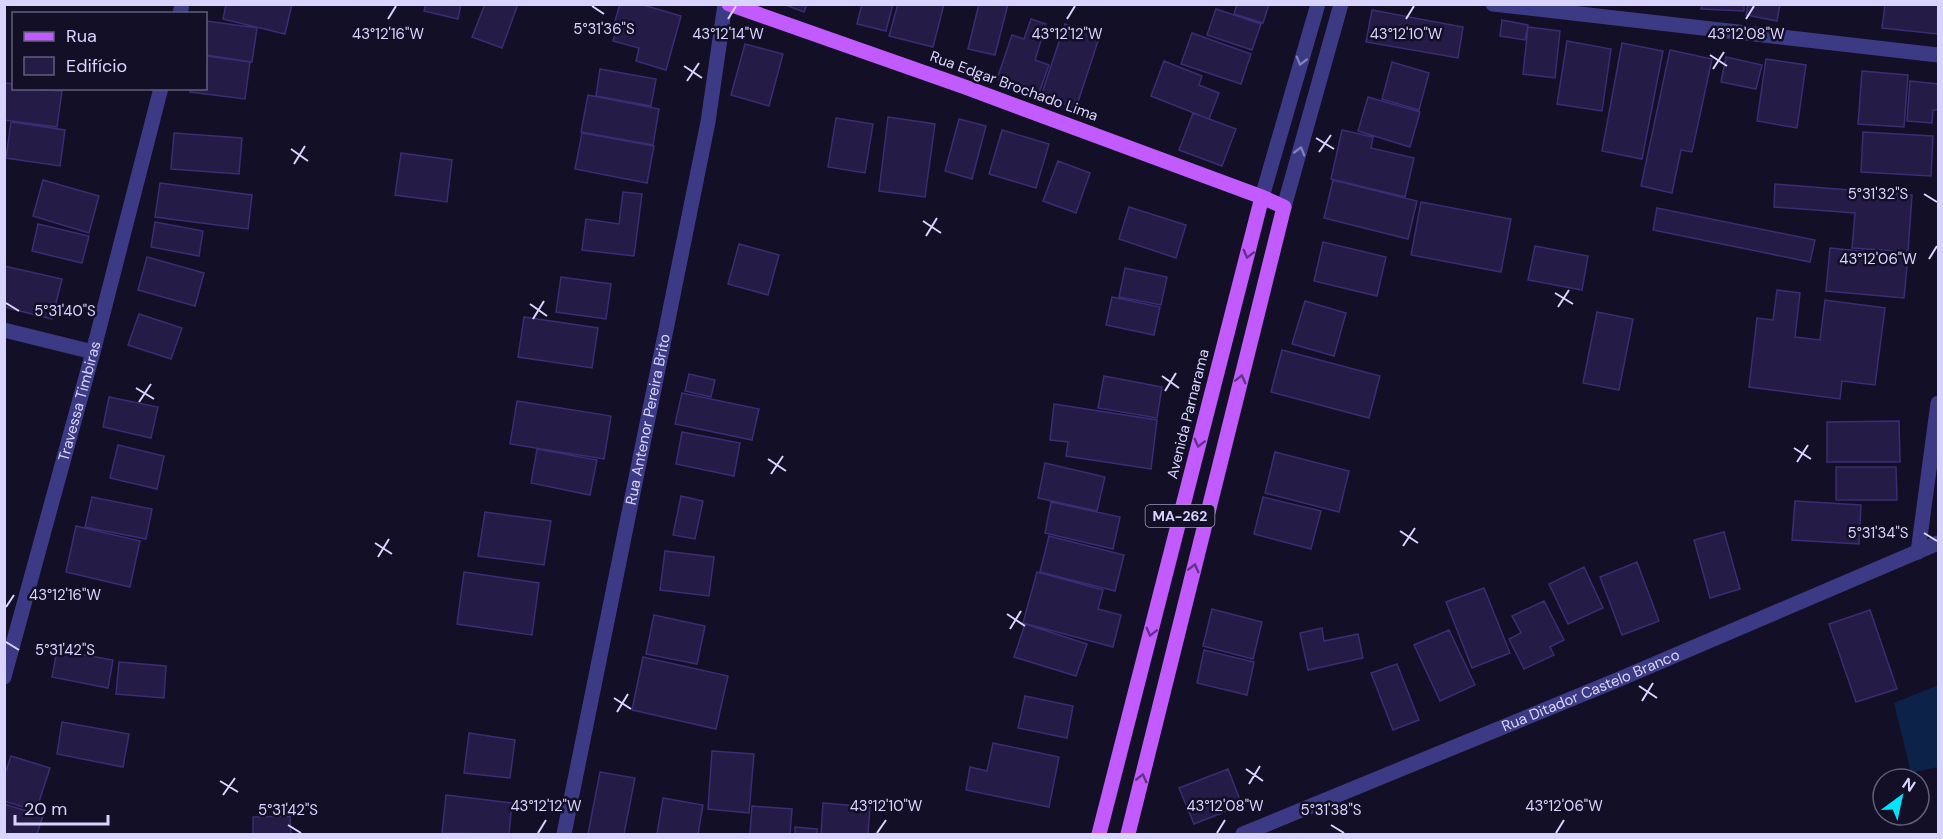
<svg xmlns="http://www.w3.org/2000/svg" width="1943" height="839" font-family="'DM Sans',sans-serif">
<style>
.water{fill:#0c2248}
.building{fill:#241b47;stroke:#3b2d73;stroke-width:1.5}
.lines{fill:none;stroke-linecap:round;stroke-linejoin:round}
.minor{stroke:#3d3a85;stroke-width:15}
.major{stroke:#c25bff;stroke-width:15}
.oneway{stroke:#837fbc}
.oneway2{stroke:#623188}
.ticks{fill:none;stroke:#d9d4ff;stroke-width:2}
.labels{text-anchor:middle;stroke-width:5;stroke-linejoin:round;paint-order:stroke}
.shield{fill:#130f26;stroke:#9e99be;stroke-width:1.5}
.shield-label{font-size:14px;font-weight:bold;fill:#d9d4ff}
.street-label{font-size:15px;fill:#d9d4ff;stroke:#130f26}
.ticks-label{font-size:15px;text-anchor:middle;fill:#d9d4ff;stroke:#130f26;stroke-width:5;stroke-linejoin:round;paint-order:stroke}
</style>
<rect width="100%" height="100%" fill="#130f26"/>
<path class="water" d="M1938,685V767L1911,773L1894,703Z"/>
<path class="building" d="M226,4H292L285,34L223,19Z
M426,4H461L458,19L424,11Z
M485,4H518L502,48L472,37Z
M620,4H640L681,16L666,70L636,61L639,48L613,41L618,25L614,24Z
M783,4H807L804,12Z
M862,4H893L886,31L857,24Z
M898,4H944L933,47L889,36Z
M979,4H1008L995,55L968,49Z
M1237,4H1269L1263,23L1234,14Z
M1702,4H1744V11L1701,9Z
M1748,4H1780L1777,21L1746,15Z
M1885,4H1938V34L1882,28Z
M1216,9L1261,24L1252,50L1207,35Z
M1372,10L1463,27L1458,58L1366,42Z
M1031,19L1046,24L1035,60L1049,65L1039,93L997,79L1012,35L1024,39Z
M1502,20L1528,25L1525,40L1500,36Z
M206,21L257,28L252,62L206,55Z
M1065,24L1100,35L1076,108L1041,96Z
M1528,27L1560,31L1555,78L1523,74Z
M1192,33L1251,54L1241,84L1181,64Z
M1567,41L1611,49L1602,111L1557,104Z
M1622,43L1663,51L1642,159L1602,151Z
M745,44L783,54L769,106L731,95Z
M1670,50L1712,59L1692,152L1681,150L1672,193L1641,186Z
M206,56L250,62L245,99L190,92V88H206Z
M1726,57L1762,65L1756,89L1721,82Z
M1766,59L1806,65L1797,128L1757,121Z
M1164,61L1202,76L1199,85L1219,93L1209,119L1151,96Z
M1392,62L1429,73L1419,110L1382,99Z
M600,69L656,79L651,106L596,96Z
M1862,71L1908,75L1904,127L1858,124Z
M1910,81L1938,84V110H1933L1932,123L1907,121Z
M5,83L14,84V88L62,91L57,127L4,120Z
M588,95L659,109L653,145L581,132Z
M1368,97L1420,112L1410,147L1358,131Z
M1193,113L1236,129L1222,166L1179,150Z
M888,117L935,124L925,197L879,191Z
M836,118L873,124L865,173L828,167Z
M959,119L986,126L972,179L945,171Z
M11,122L65,130L60,166L6,158Z
M1002,130L1049,144L1036,188L989,174Z
M1342,130L1373,137L1371,148L1414,158L1405,197L1331,179Z
M1863,132L1933,136L1931,176L1861,172Z
M174,133L242,138L239,174L171,169Z
M582,133L654,146L647,183L575,169Z
M401,153L452,160L447,202L395,195Z
M1058,161L1090,173L1076,213L1043,201Z
M43,180L99,196L89,233L33,216Z
M1333,180L1417,201L1408,239L1324,218Z
M160,183L252,195L248,229L155,217Z
M1775,184L1912,195L1908,252L1852,248L1855,213L1774,207Z
M623,192L642,194L634,256L582,250L586,219L619,224Z
M1421,202L1511,219L1501,272L1411,255Z
M1129,207L1186,225L1176,258L1119,239Z
M1657,208L1815,240L1810,262L1653,230Z
M155,222L203,231L199,256L151,247Z
M38,224L89,236L82,263L32,251Z
M1323,242L1386,257L1377,296L1314,281Z
M739,244L779,255L768,295L728,284Z
M1535,246L1588,256L1582,290L1528,280Z
M1830,248L1908,256L1904,298L1826,291Z
M147,257L204,273L195,306L138,290Z
M4,266L62,279L52,319L4,307Z
M1125,268L1167,277L1161,305L1119,297Z
M561,277L611,284L606,319L556,312Z
M1777,290L1800,293L1795,337L1820,340L1825,300L1885,308L1875,385L1842,381L1840,399L1749,387L1757,318L1773,320Z
M1112,297L1160,307L1154,335L1106,325Z
M1305,301L1346,313L1334,356L1292,344Z
M1597,312L1633,319L1619,390L1583,383Z
M139,314L182,328L171,359L128,345Z
M524,317L598,328L592,368L518,357Z
M1282,350L1380,376L1369,418L1271,392Z
M689,374L715,380L711,397L685,391Z
M1104,376L1162,387L1157,418L1098,408Z
M682,393L759,409L752,440L675,424Z
M109,397L158,407L151,438L103,427Z
M517,401L611,416L604,459L510,444Z
M1054,404L1157,420L1151,469L1066,456L1068,442L1050,440Z
M1899,421L1900,462H1827V422Z
M682,432L740,443L734,476L676,464Z
M118,445L164,456L157,489L110,478Z
M537,449L597,460L590,495L531,483Z
M1275,452L1349,471L1339,512L1265,493Z
M1045,463L1105,477L1097,511L1038,498Z
M1836,467H1896L1897,500H1836Z
M681,496L703,501L695,539L673,535Z
M92,497L152,509L146,539L85,527Z
M1263,497L1321,511L1311,549L1254,534Z
M1795,501L1861,505L1859,544L1792,540Z
M1051,502L1120,517L1113,549L1045,533Z
M485,512L551,521L544,565L478,556Z
M76,526L140,541L130,587L66,572Z
M1724,532L1740,589L1710,598L1694,540Z
M1049,536L1124,555L1115,591L1040,572Z
M665,551L714,557L709,596L660,590Z
M1637,562L1659,621L1622,635L1600,577Z
M1584,567L1603,608L1568,624L1549,584Z
M464,572L539,583L532,635L457,624Z
M1037,572L1103,590L1098,609L1121,615L1113,647L1023,623Z
M1484,588L1510,653L1472,668L1446,602Z
M1544,601L1564,640L1550,647L1554,655L1524,669L1509,639L1521,633L1512,616Z
M1212,609L1262,622L1253,659L1203,646Z
M1870,610L1897,689L1856,702L1829,624Z
M654,615L705,626L697,664L646,654Z
M1025,624L1087,644L1076,676L1014,657Z
M1322,628L1324,641L1358,634L1363,658L1308,670L1300,633Z
M1449,630L1475,685L1440,701L1414,645Z
M57,650L113,660L108,688L52,677Z
M1204,650L1254,662L1247,695L1197,683Z
M643,657L728,676L716,729L632,710Z
M119,662L166,666L164,698L116,694Z
M1397,664L1419,720L1393,730L1371,673Z
M1025,696L1073,706L1067,738L1018,728Z
M62,722L129,734L123,767L57,754Z
M469,733L515,740L510,778L464,773Z
M993,743L1059,757L1049,807L966,790L970,767L987,771Z
M712,751L754,754L749,813L708,809Z
M11,756L50,768L36,811L4,801V777Z
M1228,769L1242,805L1194,824L1179,788Z
M600,772L635,778L624,834H588Z
M446,795L512,803L509,834L442,833Z
M663,798L703,805L698,834H657Z
M823,803L870,807L868,834H821Z
M4,804L43,816L37,834H4Z
M752,806L792,809L790,834H750Z
M290,816L291,834H253V817Z
M795,827L817,829V834H795Z"/>
<g class="lines">
<g class="minor">
<path d="M1493,4L1938,55"/>
<path d="M180,14L182,4"/>
<path d="M1262,197L1318,4"/>
<path d="M1284,207L1341,4"/>
<path d="M4,330L93,352"/>
<path d="M1918,552L1938,403"/>
<path id="s1" d="M4,677L93,352L161,88"/>
<path id="s2" d="M564,834L708,122L725,4"/>
<path id="s3" d="M1243,834L1622,678L1938,543"/>
</g>
<path class="major" d="M729,4L965,87L1262,197L1284,207L1128,834
M1099,834L1262,197"/>
</g>
<defs><path id="oneway-chevron" d="M-2-3.5L2.5 0L-2 3.5" fill="none" stroke-width="1.6" stroke-linecap="round" stroke-linejoin="round" transform="scale(1.5)"/></defs>
<g class="oneway">
<use href="#oneway-chevron" transform="translate(1301 61) rotate(106)"/>
<use href="#oneway-chevron" transform="translate(1300 151) rotate(-74)"/>
</g>
<g class="oneway2">
<use href="#oneway-chevron" transform="translate(1248 254) rotate(104)"/>
<use href="#oneway-chevron" transform="translate(1241 379) rotate(-76)"/>
<use href="#oneway-chevron" transform="translate(1199 443) rotate(104)"/>
<use href="#oneway-chevron" transform="translate(1194 568) rotate(-76)"/>
<use href="#oneway-chevron" transform="translate(1151 632) rotate(104)"/>
<use href="#oneway-chevron" transform="translate(1142 778) rotate(-76)"/>
</g>
<path class="ticks" d="M592,6L604,14M388,19L396,6M728,19L736,6M1067,19L1075,6M1406,19L1414,6M1746,19L1754,6M1710,55L1727,66M684,66L702,78M1713,69L1724,52M687,81L699,63M1316,138L1334,149M291,149L308,161M1319,152L1331,135M294,164L305,146M1924,194L1937,202M923,221L941,233M926,236L937,218M1929,259L1937,246M1555,293L1573,304M6,303L19,311M530,304L547,316M1558,307L1569,290M533,319L544,301M1162,376L1179,388M136,388L154,399M1165,391L1176,373M139,402L151,384M1794,448L1811,459M768,459L786,471M1797,462L1808,445M771,474L783,456M1400,531L1418,543M1924,533L1937,541M375,543L392,554M1403,546L1415,528M378,557L389,539M6,607L14,595M1007,614L1025,626M1010,629L1021,611M6,642L19,650M1639,686L1657,698M614,698L631,709M1642,701L1653,683M617,712L628,694M1246,769L1263,781M220,781L238,792M1249,784L1260,766M223,795L235,778M288,825L301,833M1331,825L1344,833M538,833L546,820M877,833L886,820M1217,833L1225,820M1556,833L1564,820"/>
<g class="labels">
<rect class="shield" x="1145.5" y="505" width="69" height="22" rx="4.5"/>
<g class="shield-label">
<text x="1180" y="521">MA-262</text>
</g>
<g class="street-label">
<text transform="translate(1014 86) rotate(20)" y="5">Rua Edgar Brochado Lima</text>
<text dy="5" stroke="none"><textPath href="#s1" startOffset="286">Travessa Timbiras</textPath></text>
<text transform="translate(1188 414) rotate(-76)" y="5">Avenida Parnarama</text>
<text dy="5" stroke="none"><textPath href="#s2" startOffset="423">Rua Antenor Pereira Brito</textPath></text>
<text dy="5" stroke="none"><textPath href="#s3" startOffset="376">Rua Ditador Castelo Branco</textPath></text>
</g>
</g>
<g class="ticks-label">
<text x="604" y="34">5°31'36"S</text>
<text x="1067" y="39">43°12'12"W</text>
<text x="1746" y="39">43°12'08"W</text>
<text x="388" y="39">43°12'16"W</text>
<text x="728" y="39">43°12'14"W</text>
<text x="1406" y="39">43°12'10"W</text>
<text x="1878" y="199">5°31'32"S</text>
<text x="1878" y="264">43°12'06"W</text>
<text x="65" y="316">5°31'40"S</text>
<text x="1878" y="538">5°31'34"S</text>
<text x="65" y="600">43°12'16"W</text>
<text x="65" y="655">5°31'42"S</text>
<text x="546" y="811">43°12'12"W</text>
<text x="886" y="811">43°12'10"W</text>
<text x="1225" y="811">43°12'08"W</text>
<text x="1564" y="811">43°12'06"W</text>
<text x="288" y="815">5°31'42"S</text>
<text x="1331" y="815">5°31'38"S</text>
</g>
<rect width="1943" height="839" fill="none" stroke="#d9d4ff" stroke-width="12"/>
<rect x="12" y="12" width="195" height="78" fill="#130f26" stroke="#625e7d" stroke-width="1.5"/>
<rect x="24" y="32" width="30" height="9" fill="#c25bff" stroke="#625e7d" stroke-width="1.5"/>
<text x="66" y="42" font-size="18" fill="#d9d4ff">Rua</text>
<rect x="24" y="57" width="30" height="18" fill="#241b47" stroke="#625e7d" stroke-width="1.5"/>
<text x="66" y="72" font-size="18" fill="#d9d4ff">Edifício</text>
<g transform="translate(1901 797) rotate(33)"><circle r="28" fill="#130f26" stroke="#625e7d" stroke-width="1.5"/>
<path d="M0-4.5L10 22L0 15L-10 22Z" fill="#00e5ff"/>
<text y="-9" font-size="16" font-weight="bold" text-anchor="middle" fill="#d9d4ff">N</text>
</g>
<path d="M15 815v9h93v-9" fill="none" stroke="#d9d4ff" stroke-width="3"/>
<text x="24" y="815" font-size="18" fill="#d9d4ff" stroke="#130f26" stroke-width="4.5" paint-order="stroke">20 m</text>
</svg>
